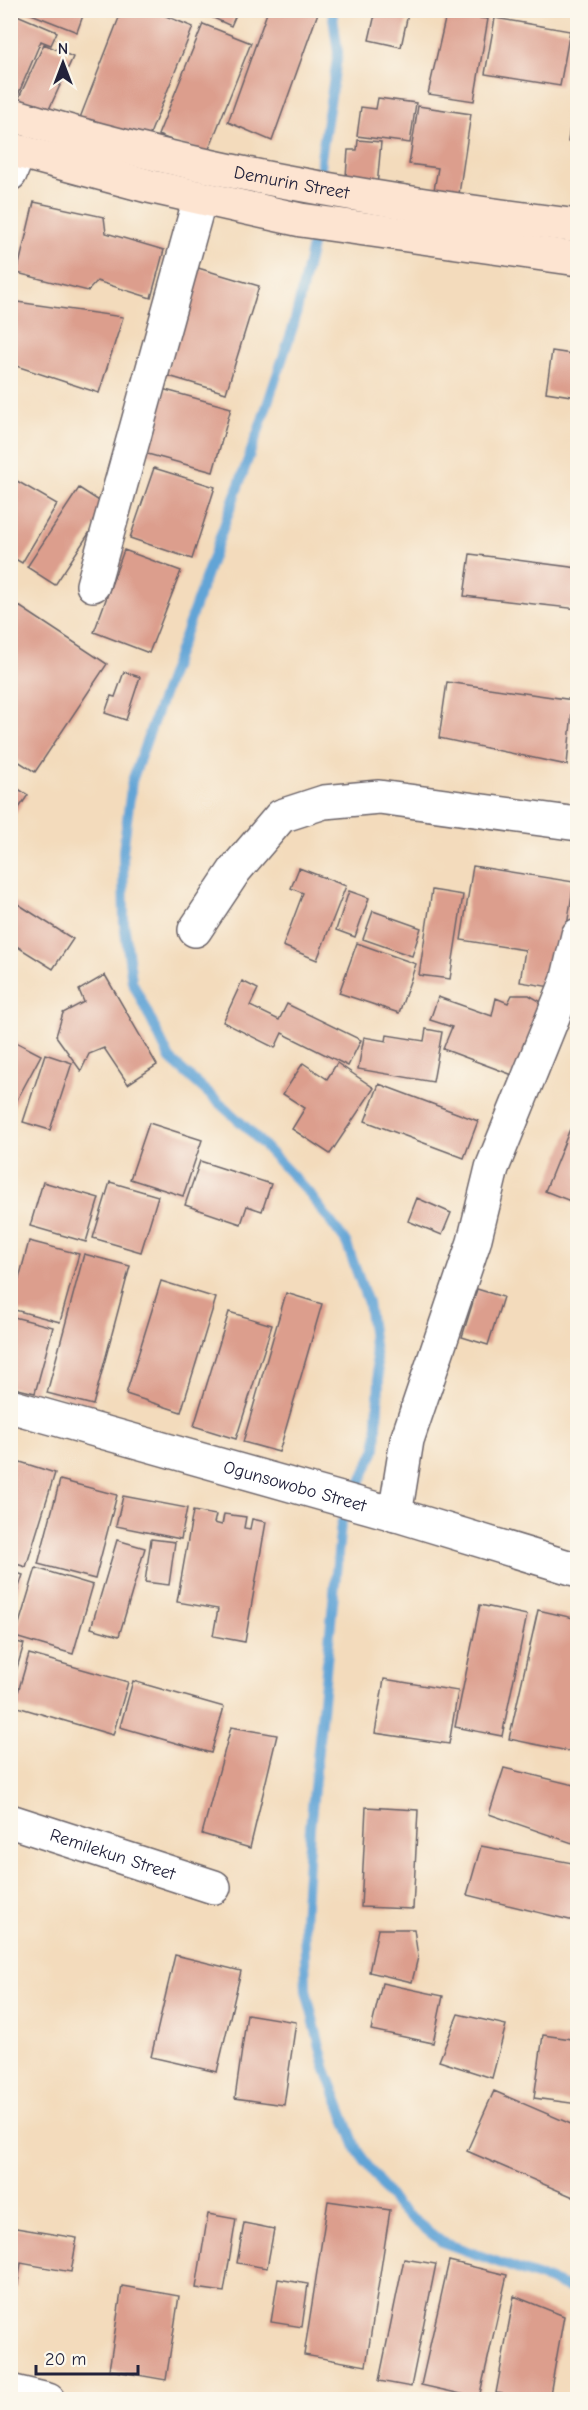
<svg xmlns="http://www.w3.org/2000/svg" width="588" height="2410" viewBox="0 0 588 2410" font-family="'Comic Neue',sans-serif">
<rect width="100%" height="100%" fill="#fbf7ec"/>
<filter id="ink" filterUnits="userSpaceOnUse"><feTurbulence type="fractalNoise" baseFrequency=".0167" numOctaves="2"/><feDisplacementMap in="SourceGraphic" scale="12" xChannelSelector="R" yChannelSelector="G"/><feConvolveMatrix kernelMatrix="1 2 1 2 8 2 1 2 1" color-interpolation-filters="sRGB"/></filter>
<filter id="wash" filterUnits="userSpaceOnUse"><feTurbulence type="fractalNoise" baseFrequency=".008" numOctaves="4" result="noise"/><feDisplacementMap in="SourceGraphic" scale="24" xChannelSelector="R" yChannelSelector="G"/><feGaussianBlur stdDeviation="1.35" result="paint"/><feColorMatrix in="noise" values="0 0 0 0 0 0 0 0 0 0 0 0 0 0 0 0 0 1.4 0 .05"/><feComposite in="paint" operator="in"/></filter>
<g filter="url(#wash)">
<rect width="100%" height="100%" fill="#f3dbbc"/>
<g fill="none" stroke-linecap="round" stroke-linejoin="round">
<!-- stream -->
<path stroke="#62a4d6" stroke-width="10" d="M321 185V158L338 53 332 10
M317 224 294 324 260 426 132 781 123 851 124 923 132 981 170 1059 248 1129 308 1192 346 1242 368 1303 379 1381 376 1448 341 1524 310 1828 304 1922 306 1990 325 2067 357 2150 396 2206 442 2242 578 2291"/>
</g>
<g id="blocks">
<!-- building -->
<path fill="#dc9e8d" d="M21 10H85L77 32Z
M122 10H151L193 27 144 149 78 123Z
M196 10H238L231 26Z
M268 10H319L272 141 228 122Z
M376 10 408 14 401 47 369 40Z
M10 12 57 32 51 45 41 41 14 104 10 103Z
M446 15 488 19 474 101 428 94Z
M495 18 570 31 560 86 485 74Z
M203 24 251 43 207 154 158 135Z
M44 44 73 57 45 118 16 104Z
M576 81H578V144L568 142Z
M378 98 416 103 410 143 357 136 361 107 376 109Z
M418 106 471 114 459 194 434 190 438 168 409 164Z
M358 140 381 142 376 198 344 203 348 150H357Z
M34 202 104 217 106 233 164 250 151 298 97 281 88 291 17 273Z
M198 268 259 286 226 393 165 375Z
M10 301 123 317 99 393 10 364Z
M552 351 578 355V397L546 392Z
M162 389 231 408 213 472 144 453Z
M154 468 215 487 192 559 130 538Z
M10 477 57 504 22 563 10 556Z
M79 488 107 506 55 585 27 567Z
M124 550 181 571 149 653 94 632Z
M470 554 578 568V609L464 596Z
M19 606 107 664 35 772 10 756V620Z
M124 672 140 677 126 720 105 713 111 696 115 697Z
M447 682 573 700 567 765 439 738Z
M10 784 28 795 10 821Z
M473 866 574 882 557 988 520 982 525 950 461 940Z
M299 868 346 886 317 960 283 946 303 893 291 888Z
M432 890 463 895 450 979 419 975Z
M349 891 369 898 355 937 336 930Z
M10 899 73 939 53 969 10 942Z
M373 911 421 928 412 956 363 939Z
M357 943 416 964 399 1013 339 993Z
M105 975 157 1065 128 1084 104 1048 89 1054 81 1071 56 1036 63 1013 84 1002 79 990Z
M242 981 258 989 250 1006 279 1020 287 1004 361 1040 348 1066 282 1033 275 1048 223 1022Z
M512 995H529L543 1003 518 1077 443 1049 452 1027 430 1020 438 997 492 1016 496 998 508 1003Z
M426 1029 442 1032 433 1082 358 1069 364 1037 386 1041 387 1035 424 1041Z
M10 1039 41 1055 10 1113Z
M45 1054 72 1063 50 1130 23 1122Z
M303 1063 327 1079 337 1063 374 1088 330 1154 292 1129 305 1108 283 1094Z
M379 1084 478 1121 464 1158 365 1121Z
M149 1123 202 1140 183 1196 130 1179Z
M570 1129 578 1132V1204L545 1191Z
M200 1161 271 1184 262 1211 247 1206 241 1224 185 1205Z
M43 1182 99 1198 86 1242 30 1226Z
M110 1182 158 1196 141 1252 93 1238Z
M417 1198 451 1213 442 1235 408 1221Z
M29 1241 79 1254 60 1322 11 1309Z
M84 1254 130 1266 93 1405 47 1393Z
M161 1281 216 1298 181 1412 126 1394Z
M477 1289 503 1297 488 1345 462 1337Z
M286 1293 322 1304 279 1452 243 1442Z
M229 1312 272 1325 236 1439 194 1426Z
M10 1316 53 1327 35 1393 10 1387Z
M14 1460 55 1473 26 1567 10 1562V1471Z
M60 1480 117 1495 95 1579 38 1564Z
M123 1496 187 1508 181 1539 116 1526Z
M193 1511 216 1515 214 1523 222 1525 224 1514 246 1517 244 1528 250 1529 252 1519 266 1522 245 1642 213 1636 218 1609 177 1602Z
M151 1539 175 1542 169 1585 145 1582Z
M117 1540 145 1548 119 1636 91 1628Z
M36 1568 93 1585 73 1654 15 1637Z
M10 1571 23 1575 11 1610H10Z
M480 1605 527 1615 502 1736 455 1727Z
M538 1610 578 1619V1753L509 1739Z
M10 1640 24 1644 11 1688H10Z
M29 1654 128 1682 113 1735 14 1706Z
M384 1679 458 1691 449 1744 375 1733Z
M133 1681 224 1707 211 1753 120 1727Z
M231 1727 277 1735 250 1848 202 1834Z
M504 1768 578 1786V1845L489 1814Z
M366 1807 418 1810 413 1909 361 1907Z
M481 1846 578 1864V1922L467 1895Z
M378 1929H414L418 1957 412 1982 369 1972Z
M175 1955 241 1971 217 2072 151 2057Z
M382 1983 443 1996 433 2043 371 2030Z
M247 2014 296 2022 284 2105 235 2098Z
M458 2014 506 2025 492 2078 439 2061Z
M543 2035 578 2040V2104L534 2098Z
M494 2091 578 2127V2199L467 2151Z
M328 2201 390 2210 366 2366 304 2355Z
M208 2214 236 2219 224 2292 196 2288Z
M244 2223 274 2229 267 2268 237 2263Z
M10 2227 77 2238 71 2272 21 2263 17 2289 10 2288Z
M404 2259 436 2264 411 2387 379 2381Z
M449 2261 507 2275 479 2398 421 2385Z
M278 2279 308 2284 302 2327 271 2322Z
M122 2286 179 2296 166 2380 109 2370Z
M514 2296 564 2316 549 2400 496 2393Z"/>
</g>
</g>
<g filter="url(#ink)">
<use href="#blocks" fill-opacity="0" stroke="#6b6368" stroke-width="1.5"/>
<g fill="none" stroke-linecap="round" stroke-linejoin="round">
<!-- street casing -->
<g stroke="#6b6368" stroke-width="36">
<g id="street">
<path d="M10 174 19 152"/>
<path d="M93 585 200 198"/>
<path d="M195 930 235 870 281 816 324 802 379 797 578 824"/>
<path id="s1" d="M10 1406 387 1512 578 1570"/>
<path d="M395 1515 407 1440 474 1242 492 1168 567 982 578 935"/>
<path id="s2" d="M10 1821 214 1887"/>
<path d="M10 2391 48 2400"/>
</g>
</g>
<!-- secondary casing -->
<g stroke="#6b6368" stroke-width="36">
<g id="secondary">
<path id="s3" d="M10 114C195 172 386 202 578 226"/>
<path d="M10 149 148 186 301 220 578 259"/>
</g>
</g>
<!-- street -->
<use href="#street" stroke="#fff" stroke-width="33"/>
<!-- secondary -->
<use href="#secondary" stroke="#fde4d1" stroke-width="33"/>
</g>
</g>
<g text-anchor="middle" stroke-width="5" stroke-linejoin="round" paint-order="stroke">
<!-- street labels -->
<g font-size="18" fill="#22223b" stroke="#fbf7ec">
<text dy="6" stroke="none"><textPath href="#s3" startOffset="290">Demurin Street</textPath></text>
<text dy="6" stroke="none"><textPath href="#s1" startOffset="296">Ogunsowobo Street</textPath></text>
<text dy="6" stroke="none"><textPath href="#s2" startOffset="108">Remilekun Street</textPath></text>
</g>
</g>
<!-- margin -->
<rect width="588" height="2410" fill="none" stroke="#fbf7ec" stroke-width="36"/>
<!-- north arrow -->
<g transform="translate(63 63)" stroke="#fbf7ec" stroke-width="4.5" paint-order="stroke">
<path d="M0-4.5L10 22L0 15L-10 22Z" fill="#22223b"/>
<text y="-9" font-size="16" font-weight="bold" text-anchor="middle" fill="#22223b">N</text>
</g>
<!-- scale -->
<path d="M36 2365v9h102v-9" fill="none" stroke="#22223b" stroke-width="3"/>
<text x="45" y="2365" font-size="18" fill="#22223b" stroke="#fbf7ec" stroke-width="4.5" paint-order="stroke">20 m</text>
</svg>
